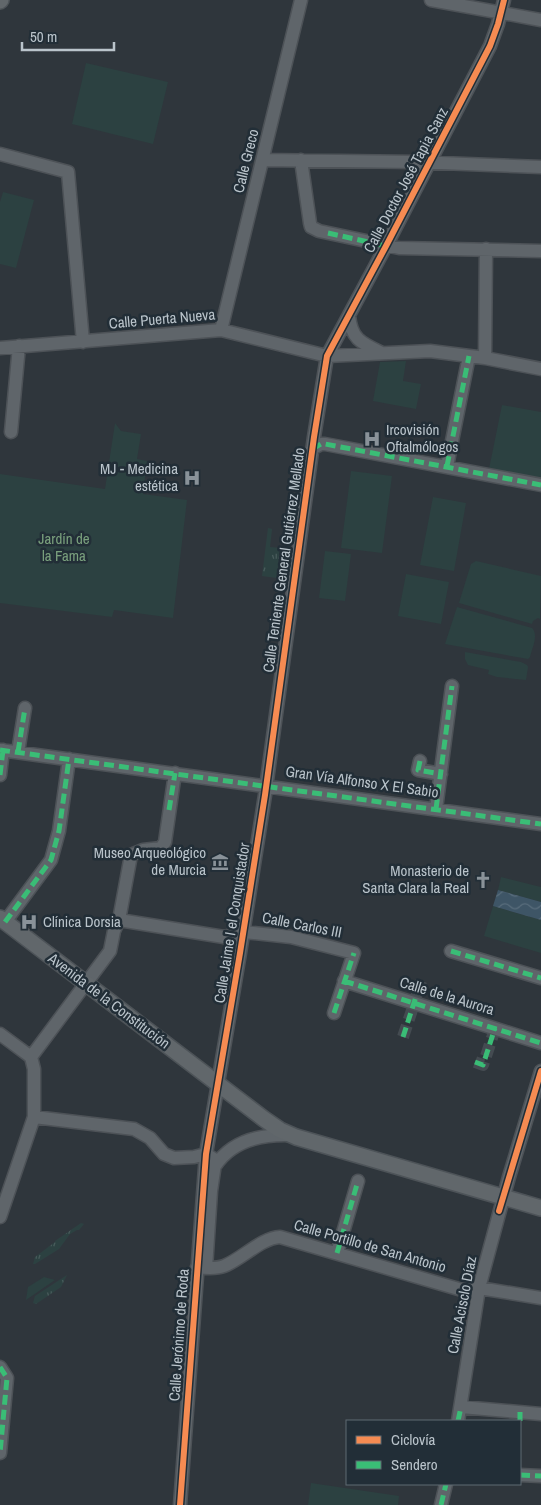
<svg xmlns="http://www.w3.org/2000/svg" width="541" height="1505" viewBox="0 0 541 1505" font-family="'Archivo Narrow',sans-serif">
<defs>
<pattern id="grass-tufts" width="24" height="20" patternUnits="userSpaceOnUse" patternTransform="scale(1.25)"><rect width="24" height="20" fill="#2c4141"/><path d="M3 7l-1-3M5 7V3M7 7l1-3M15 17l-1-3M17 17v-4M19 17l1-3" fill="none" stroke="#485b5b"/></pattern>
<pattern id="water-waves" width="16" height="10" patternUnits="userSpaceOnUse" patternTransform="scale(1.25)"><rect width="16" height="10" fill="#3e5566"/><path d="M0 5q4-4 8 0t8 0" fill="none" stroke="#586c7b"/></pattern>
</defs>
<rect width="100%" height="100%" fill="#2f363c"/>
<!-- grass -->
<path fill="url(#grass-tufts)" d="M268 528 272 529 270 547 280 548 277 578 262 576Z
M81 1223 84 1224 79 1230H77L70 1234 59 1249 35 1264H33L35 1257 55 1242V1241Z
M67 1275 61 1287 36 1304 33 1303 35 1296Z"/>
<!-- green -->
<path fill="#2c4141" d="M86 63 168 82 153 144 72 124Z
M3 192 34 200 16 268 0 264V202Z
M406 361 403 381 421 384 416 409 373 401 380 362Z
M502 405 541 412V485L488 474Z
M115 423 121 431 141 434 137 459 147 461 143 494 187 500 173 618 114 610 112 617 0 603V474L105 489Z
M351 471 392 476 382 553 341 548Z
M433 497 466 503 454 571 420 565Z
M325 551 351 554 345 601 319 598Z
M476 561 541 576 540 619 538 618 533 621 532 624 459 603 471 564Z
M406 574 449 582 441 624 398 616Z
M457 607 532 628C539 635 532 648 530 657L528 659 445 644Z
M465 652 521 662 527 665 528 667 526 680 497 677 488 674 489 670 468 665 465 659Z
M501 877 541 887V902L498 890Z
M493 906 541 920V953L484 936Z
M44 1277 55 1280 26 1300 28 1287Z
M311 1483 399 1496 398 1505H308Z"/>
<!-- water -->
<path fill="url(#water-waves)" d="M498 890 541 902V920L493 906Z"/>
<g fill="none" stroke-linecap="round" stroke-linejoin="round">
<!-- minor-tunnel -->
<path stroke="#444b51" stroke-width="12" stroke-dasharray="12 6" stroke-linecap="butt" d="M415 1000 421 981
M403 1037 413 1007
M475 1062 483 1065 494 1032"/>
<!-- minor casing -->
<g stroke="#4d5257" stroke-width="15">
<path id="minor" d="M431 0 541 20
M0 154 68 172 83 342
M263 160 416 162 541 167
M301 160 310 223 311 227 319 231 399 248 541 251
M349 315C351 339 361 343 382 353
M221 330 301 0
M0 348 221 330 327 356 430 351 485 358 541 369
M485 358 486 249
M11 432 19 346
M312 449 321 444H325L541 485
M447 466 469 356
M0 750 541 824
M18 752 25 708
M420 761 418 770 441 774
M0 775 3 750
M436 809 452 686
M119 920 224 937 244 932 291 937 354 953 334 1013
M5 922 51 860 59 831 69 759
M451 951 541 978
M344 981 541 1043
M0 1034 31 1057
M34 1117 134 1129 150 1138 164 1154 174 1158 194 1157 206 1154
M206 1154 214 1159 215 1164 211 1191 206 1268
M215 1166C232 1140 262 1134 291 1135
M0 1217 34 1117V1069L31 1057 110 951 114 931 119 920 131 855 143 850 161 848 165 842 175 773
M337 1253 358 1181
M197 1267C205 1268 216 1269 224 1266 242 1259 261 1238 280 1237L462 1290 479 1288 541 1298
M0 1367 7 1378 0 1453
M461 1407 541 1414
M458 1421 479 1288 509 1177 541 1071
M520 1475 541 1476
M180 1505 206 1154 240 953 265 795 314 437 327 356 386 246 490 46 498 24 504 0
M441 1505 446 1484"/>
</g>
<!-- major casing -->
<g stroke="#4d5358" stroke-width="18">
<path id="major" d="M0 1 1 0
M0 918 264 1119 280 1130 296 1137 541 1208"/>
</g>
<!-- minor -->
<use href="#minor" stroke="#5f656a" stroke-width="12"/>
<!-- major -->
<use href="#major" stroke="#61676b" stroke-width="15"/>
<!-- quiet -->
<path stroke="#3abd76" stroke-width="5" stroke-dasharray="10 5" stroke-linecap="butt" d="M328 233 386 246
M312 449 321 444H325L541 485
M447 466 469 356
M0 750 541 824
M18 752 25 708
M420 761 418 770 441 774
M0 775 3 750
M436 809 452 686
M169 810 175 773
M5 922 51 860 59 831 69 759
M451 951 541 978
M344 981 541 1043
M334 1013 354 953
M403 1037 421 981
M475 1062 483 1065 495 1028
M337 1253 358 1181
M0 1367 7 1378 0 1453
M458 1421 461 1407
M520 1421V1412
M520 1475 541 1476
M441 1505 446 1484"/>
<!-- cycleway casing -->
<g stroke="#222e37" stroke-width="9">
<path id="cycleway" d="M499 1211 541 1071
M180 1505 206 1154 240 953 265 795 314 437 327 356 386 246 490 46 498 24 504 0"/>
</g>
<!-- cycleway -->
<use href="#cycleway" stroke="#f68b52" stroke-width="6"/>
</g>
<!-- icons -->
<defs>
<g id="hospital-bare" transform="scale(1.35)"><path d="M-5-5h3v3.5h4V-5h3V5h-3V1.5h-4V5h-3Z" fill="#899299" stroke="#222e37" stroke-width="2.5" paint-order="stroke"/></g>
<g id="museum-bare" transform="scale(1.35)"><path d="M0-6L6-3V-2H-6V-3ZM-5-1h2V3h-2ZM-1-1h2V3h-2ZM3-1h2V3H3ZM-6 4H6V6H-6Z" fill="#899299" stroke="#222e37" stroke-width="2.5" paint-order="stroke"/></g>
<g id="church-bare" transform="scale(1.35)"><path d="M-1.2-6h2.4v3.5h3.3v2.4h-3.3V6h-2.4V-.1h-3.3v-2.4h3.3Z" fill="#899299" stroke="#222e37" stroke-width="2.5" paint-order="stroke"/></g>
</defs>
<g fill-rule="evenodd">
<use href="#hospital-bare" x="372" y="439"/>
<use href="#hospital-bare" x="192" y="478"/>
<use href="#museum-bare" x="220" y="862"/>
<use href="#church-bare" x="483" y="880"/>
<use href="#hospital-bare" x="29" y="922"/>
</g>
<g text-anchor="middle" stroke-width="5" stroke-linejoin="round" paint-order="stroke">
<!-- street labels -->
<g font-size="15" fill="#bac4cb" stroke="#222e37">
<text transform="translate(246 161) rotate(-76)" y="5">Calle Greco</text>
<text transform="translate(406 180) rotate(-62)" y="5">Calle Doctor José Tapia Sanz</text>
<text transform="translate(162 319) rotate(-5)" y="5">Calle Puerta Nueva</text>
<text transform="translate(284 560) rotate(-82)" y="5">Calle Teniente General Gutiérrez Mellado</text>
<text transform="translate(362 782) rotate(8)" y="5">Gran Vía Alfonso X El Sabio</text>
<text transform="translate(232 923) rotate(-81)" y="5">Calle Jaime I el Conquistador</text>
<text transform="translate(302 925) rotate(11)" y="5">Calle Carlos III</text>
<text transform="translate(447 996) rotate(17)" y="5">Calle de la Aurora</text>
<text transform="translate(109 1001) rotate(37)" y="5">Avenida de la Constitución</text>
<text transform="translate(370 1246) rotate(16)" y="5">Calle Portillo de San Antonio</text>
<text transform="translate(462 1305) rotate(-79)" y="5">Calle Acisclo Díaz</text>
<text transform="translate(179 1335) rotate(-86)" y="5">Calle Jerónimo de Roda</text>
</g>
<!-- poi labels -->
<g font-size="15" fill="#bac4cb" stroke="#222e37" text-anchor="end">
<text x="386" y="435" text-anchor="start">Ircovisión<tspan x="386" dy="17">Oftalmólogos</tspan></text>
<text x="178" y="474">MJ - Medicina<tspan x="178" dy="17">estética</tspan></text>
<text x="206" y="858">Museo Arqueológico<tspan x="206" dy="17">de Murcia</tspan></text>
<text x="469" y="876">Monasterio de<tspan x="469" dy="17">Santa Clara la Real</tspan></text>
<text x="43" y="927" text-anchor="start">Clínica Dorsia</text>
</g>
<!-- park labels -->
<g font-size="15" fill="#7aa07d" stroke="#222e37">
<text x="64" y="544">Jardín de<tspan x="64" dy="17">la Fama</tspan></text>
</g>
</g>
<!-- legend -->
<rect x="346" y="1420" width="175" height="65" fill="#222e37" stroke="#5f6a72"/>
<rect x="356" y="1436" width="25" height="8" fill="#f68b52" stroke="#5f6a72"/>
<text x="391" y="1445" font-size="15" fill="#bac4cb">Ciclovía</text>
<rect x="356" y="1461" width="25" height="8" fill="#3abd76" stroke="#5f6a72"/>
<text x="391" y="1470" font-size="15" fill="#bac4cb">Sendero</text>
<!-- scale -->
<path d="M22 42v8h92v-8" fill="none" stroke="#bac4cb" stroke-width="2.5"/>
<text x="30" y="42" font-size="15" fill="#bac4cb" stroke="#222e37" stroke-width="4" paint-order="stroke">50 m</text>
</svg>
